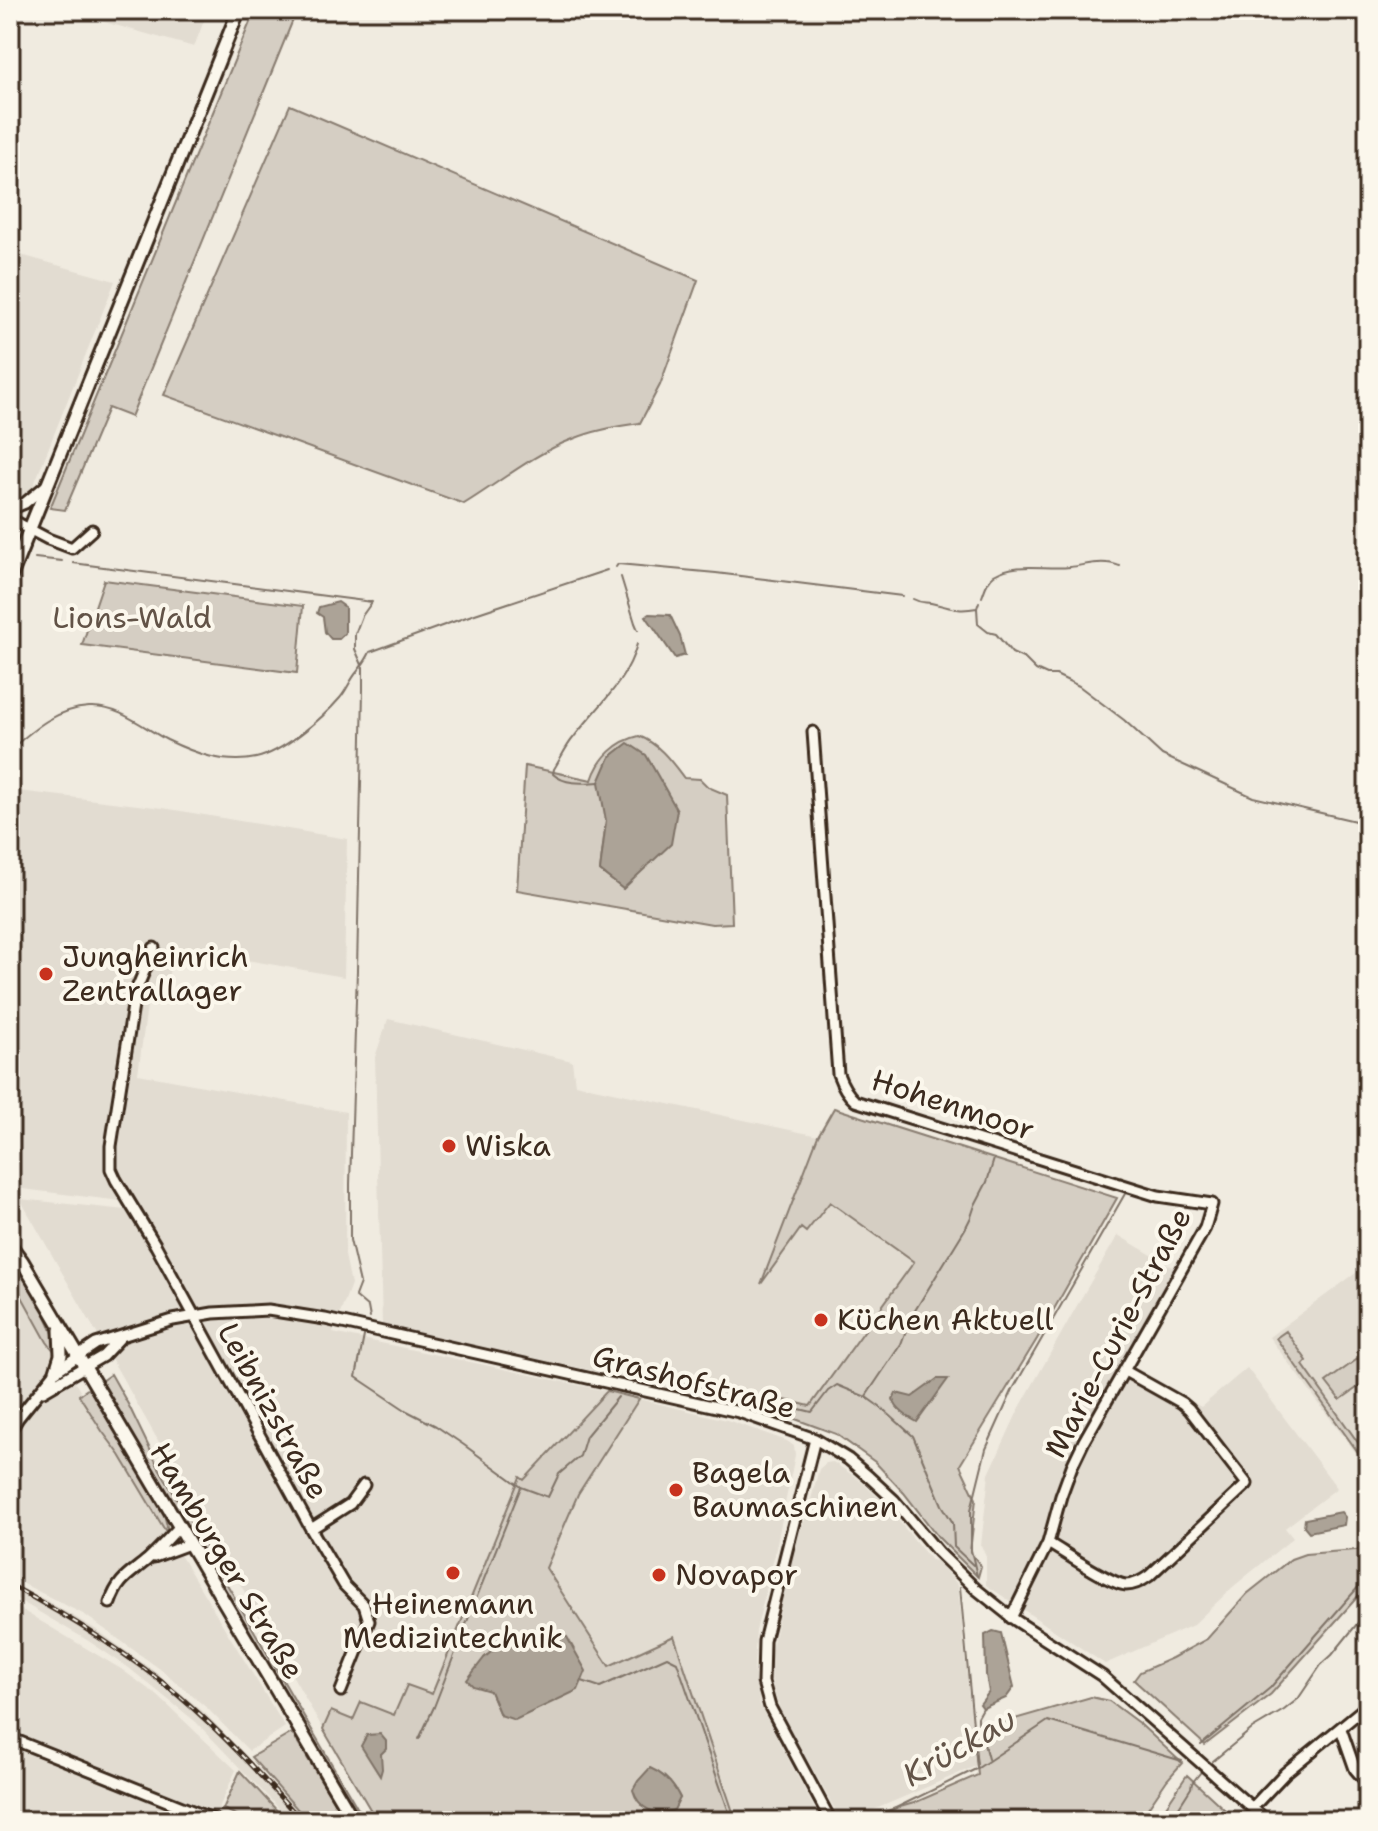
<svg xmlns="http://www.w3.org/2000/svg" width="1378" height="1831" viewBox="0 0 1378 1831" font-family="'Shantell Sans',sans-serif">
<rect width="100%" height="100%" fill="#f0ebe0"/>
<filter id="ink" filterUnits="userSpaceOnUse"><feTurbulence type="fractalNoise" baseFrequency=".0125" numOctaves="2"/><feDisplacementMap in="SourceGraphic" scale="16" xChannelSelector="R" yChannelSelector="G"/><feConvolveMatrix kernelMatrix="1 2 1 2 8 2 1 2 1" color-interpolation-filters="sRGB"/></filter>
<g filter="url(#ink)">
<!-- built -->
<path fill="#e2dcd1" d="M61 10H208L194 47Z
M10 252 115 281 10 545Z
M10 790 163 808 347 839 344 977 173 947 168 979 149 991 138 1074 346 1112 345 1255 351 1284 333 1333 607 1391 524 1480 519 1478 432 1695 394 1716 353 1720 331 1711 323 1729 20 1199 126 1210 121 1201 14 1188 10 1185Z
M388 1019 572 1061 575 1084 818 1136 762 1280 802 1228 807 1231 830 1201 914 1262 810 1407 721 1385 623 1365 612 1375 382 1325 375 1057Z
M1118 1235 1184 1274 1131 1368 1201 1407 1247 1368 1337 1488 1285 1528 1293 1538 1234 1586 1193 1625 1105 1664 986 1585V1557L981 1545 989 1474 1018 1411 1079 1302Z
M1368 1264V1469L1269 1337Z
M10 1276 285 1727 249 1751 207 1708 160 1669 85 1615 10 1577Z
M639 1399 727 1420 787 1441 794 1446 795 1455 775 1553 756 1631 754 1671 760 1705 821 1821H736L674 1637 609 1667 546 1568 578 1494Z
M833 1462 857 1478 883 1502 931 1560 937 1561 958 1585 976 1766 857 1817 837 1813 781 1712 773 1689 769 1661 796 1536 806 1518 819 1469 826 1463Z
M10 1582 44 1599 97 1630 158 1674 205 1713 307 1821H291L196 1722 129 1668 87 1640 10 1595Z
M10 1603 121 1669 158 1696 236 1770 213 1821H10Z"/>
<!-- green -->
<path fill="#d5cec3" stroke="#887c70" stroke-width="2" fill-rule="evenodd" d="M255 10H297L131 417 108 408 65 510 50 508Z
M290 105 698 280 660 385 640 423C617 426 595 430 573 439 533 454 500 482 464 504L164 395Z
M104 580 303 606 297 673 82 645Z
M639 736C659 744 671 761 684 778L700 779 708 787 727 795 732 923 712 924 517 890 525 766 592 780C599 758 616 741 639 736ZM606 821 643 869 623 889 600 871Z
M834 1108 1117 1198 1037 1339 960 1465 976 1499 970 1552 981 1566 978 1577 939 1538 904 1493 875 1462 836 1434 768 1409V1396L810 1406 914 1262 830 1202 806 1232 801 1228 761 1284 818 1136Z
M10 1257C29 1287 54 1319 58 1356L47 1342 10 1275Z
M1286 1331 1307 1361 1303 1365 1364 1451 1360 1455 1276 1338Z
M1363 1355 1368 1361V1380L1340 1400 1326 1382Z
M111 1374 129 1406 158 1466 365 1821H360L101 1381Z
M89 1388 164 1514 167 1526 166 1532 120 1455 102 1431 79 1395Z
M607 1391 639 1399 578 1494 546 1568 609 1666 674 1636 736 1821H377L323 1729 331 1711 353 1720 361 1702 394 1715 407 1685 432 1694 520 1477 524 1480ZM516 1631 500 1715 490 1691 484 1658ZM650 1769C664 1774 674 1785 680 1798L657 1812 641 1805Z
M1368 1549V1585L1271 1694 1205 1745 1134 1680 1140 1672 1172 1658 1207 1639 1247 1594 1291 1559 1305 1554Z
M1091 1697 1109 1701 1140 1724 1182 1763 1167 1780 1139 1821H859L858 1819 914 1803 978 1775 973 1731Z
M292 1733 346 1821H308L251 1757Z
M240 1771 282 1816 286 1821H250L223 1809Z
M1187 1775 1237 1821H1212L1198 1811 1187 1821H1156Z"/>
<!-- water -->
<path fill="#aca397" stroke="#7f7367" stroke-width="2" d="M338 602 345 607V633L339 639H331L325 632 323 617 317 613 319 607Z
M649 614 670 615 680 636 685 655 675 658 646 616Z
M628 743 646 755 677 810 671 844 623 889 600 871 606 821 599 782 610 757Z
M937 1379H948L917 1422C908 1417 896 1410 893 1399L896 1393 912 1397Z
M1341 1512 1345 1517 1344 1525 1309 1532 1304 1526 1305 1519Z
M516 1631 567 1637 586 1671 578 1690 515 1720 500 1715 490 1691 473 1686 467 1680 484 1658Z
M993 1631 1001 1633 1014 1687 1006 1698 983 1708 980 1704 989 1692 986 1675 985 1635Z
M380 1734 386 1741V1749L381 1754 382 1769 380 1776 361 1746 367 1735Z
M650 1768C664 1774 674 1785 680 1798L674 1810C656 1818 638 1808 633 1790L638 1781Z"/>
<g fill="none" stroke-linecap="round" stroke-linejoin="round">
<!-- stream -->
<path stroke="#7f7367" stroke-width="2" d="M35 558 62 561
M73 563 372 602 362 616 355 634V649L363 667V690L357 970 350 1184V1240L360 1283 355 1296 368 1307 370 1318
M616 567 618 564 716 573 902 596
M621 577 635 623 638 630
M982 597C985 589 987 580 994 575 1017 561 1045 570 1070 567 1082 566 1095 561 1107 563 1112 563 1116 565 1120 566
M913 599C920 603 923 602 931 603 951 607 955 612 977 608
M979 602 977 608 978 624 988 632 996 634 1012 653 1025 659 1036 670 1047 675H1056L1079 686 1124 720 1162 755 1253 797 1368 824
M10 750C34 729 56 709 89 707 118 705 143 727 167 740 194 753 225 765 256 758 283 752 322 719 340 698 347 690 350 680 357 672 362 665 366 661 370 652L472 615 607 570
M599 782C583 783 565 785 553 774L554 769C561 758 566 746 574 737 597 707 627 682 637 644
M364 1336 356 1377 407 1411 436 1426 464 1445 520 1486
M635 1376 640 1374 741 1396
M866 1396 901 1344 911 1317 965 1229 971 1217 975 1205 987 1182 994 1159
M771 1402 812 1412 828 1391 837 1385 866 1397 884 1410 913 1436 942 1505 953 1523 954 1547 973 1565
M977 1576 971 1550V1510L986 1449 1013 1389 1126 1192
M960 1587 977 1767
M1365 1614 1368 1611
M582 1681 600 1687 667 1657 677 1662 732 1821
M983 1708 978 1717V1721L988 1759
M419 1739 434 1707 472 1609 521 1487 548 1497 559 1474 580 1456 586 1436 618 1397
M1201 1745 1270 1688 1360 1585 1368 1580
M1213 1761 1252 1729 1284 1710 1298 1699 1321 1665 1332 1655 1361 1619
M849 1821 871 1820 978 1768 1048 1721 1182 1761
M1170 1821 1191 1788 1192 1783 1200 1773"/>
<!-- minor casing -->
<g stroke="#3b2a1e" stroke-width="15">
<path id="minor" d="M10 509 25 503 48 484
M10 519 48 539 72 548 92 530
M813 732 838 1074C842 1085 846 1093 855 1101L1158 1196 1212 1204 1205 1228 1084 1441 1072 1466 1061 1496 1048 1543 1011 1618
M154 948 135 993 111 1146V1169L116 1180 156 1246 311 1529 344 1585 364 1605 369 1621 341 1691
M43 1391 103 1356 119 1339
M10 1431 18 1418 56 1371 96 1344 173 1320 213 1313 268 1310 325 1319 739 1412 815 1439 848 1459 869 1477 894 1500 938 1552 976 1589 1015 1620 1102 1676 1267 1821
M815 1439 764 1641 763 1682 770 1707 831 1821
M311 1529 350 1504 364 1485
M1048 1543C1064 1552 1110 1584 1126 1585 1134 1585 1142 1581 1149 1576L1247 1484 1189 1409 1182 1403 1125 1371
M154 1557 189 1544
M110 1603C118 1579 129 1575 147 1560 158 1550 169 1538 179 1527
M1341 1729 1355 1769 1368 1784
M10 1738 217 1821
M1252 1808 1285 1773 1368 1705"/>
</g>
<!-- major casing -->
<g stroke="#3b2a1e" stroke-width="17">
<path id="major" d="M10 578 239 10
M10 1245 22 1261 354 1821
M56 1371 61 1355 60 1330"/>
</g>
<!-- minor -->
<use href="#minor" stroke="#fbf7ec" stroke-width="9"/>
<!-- major -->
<use href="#major" stroke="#fbf7ec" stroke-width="11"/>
<!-- rail casing -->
<g stroke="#3b2a1e" stroke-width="5">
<path id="rail" d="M10 1585C70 1617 126 1652 178 1695 223 1733 263 1778 302 1821"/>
</g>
<!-- rail -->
<use href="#rail" stroke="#fbf7ec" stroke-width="2" stroke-dasharray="6" stroke-linecap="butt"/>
</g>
</g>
<!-- markers -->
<g fill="#c8321e" stroke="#fbf7ec" stroke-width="3">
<circle cx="46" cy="974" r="8"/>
<circle cx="449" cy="1146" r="8"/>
<circle cx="821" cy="1320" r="8"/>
<circle cx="676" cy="1490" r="8"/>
<circle cx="453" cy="1573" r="8"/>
<circle cx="659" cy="1575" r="8"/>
</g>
<g text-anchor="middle" stroke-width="8" stroke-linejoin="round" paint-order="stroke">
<!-- park labels -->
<g font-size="30" fill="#625347" stroke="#fbf7ec">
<text x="132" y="628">Lions-Wald</text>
</g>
<!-- poi labels -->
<g font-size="30" fill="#3b2a1e" stroke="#fbf7ec" text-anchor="start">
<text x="62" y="967">Jungheinrich<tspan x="62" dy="34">Zentrallager</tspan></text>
<text x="465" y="1156">Wiska</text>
<text x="837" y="1330">Küchen Aktuell</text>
<text x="692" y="1483">Bagela<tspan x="692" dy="34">Baumaschinen</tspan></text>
<text x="675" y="1585">Novapor</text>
<text x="453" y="1614" text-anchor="middle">Heinemann<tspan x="453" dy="34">Medizintechnik</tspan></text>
</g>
<!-- street labels -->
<g font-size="30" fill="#3b2a1e" stroke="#fbf7ec">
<text transform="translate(953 1105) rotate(18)" y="10">Hohenmoor</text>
<text transform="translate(1118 1333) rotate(-62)" y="10">Marie-Curie-Straße</text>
<text transform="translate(694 1382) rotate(15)" y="10">Grashofstraße</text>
<text transform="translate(273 1411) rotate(61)" y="10">Leibnizstraße</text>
<text transform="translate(227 1561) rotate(59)" y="10">Hamburger Straße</text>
</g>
<!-- water labels -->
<g font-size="32" font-style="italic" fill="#635448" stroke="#fbf7ec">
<text transform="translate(959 1747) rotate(-30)" y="11">Krückau</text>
</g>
</g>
<!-- margin -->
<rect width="1378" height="1831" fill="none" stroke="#fbf7ec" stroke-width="40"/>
<rect x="20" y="20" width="1338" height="1791" fill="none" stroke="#3b2a1e" stroke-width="3" filter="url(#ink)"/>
</svg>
